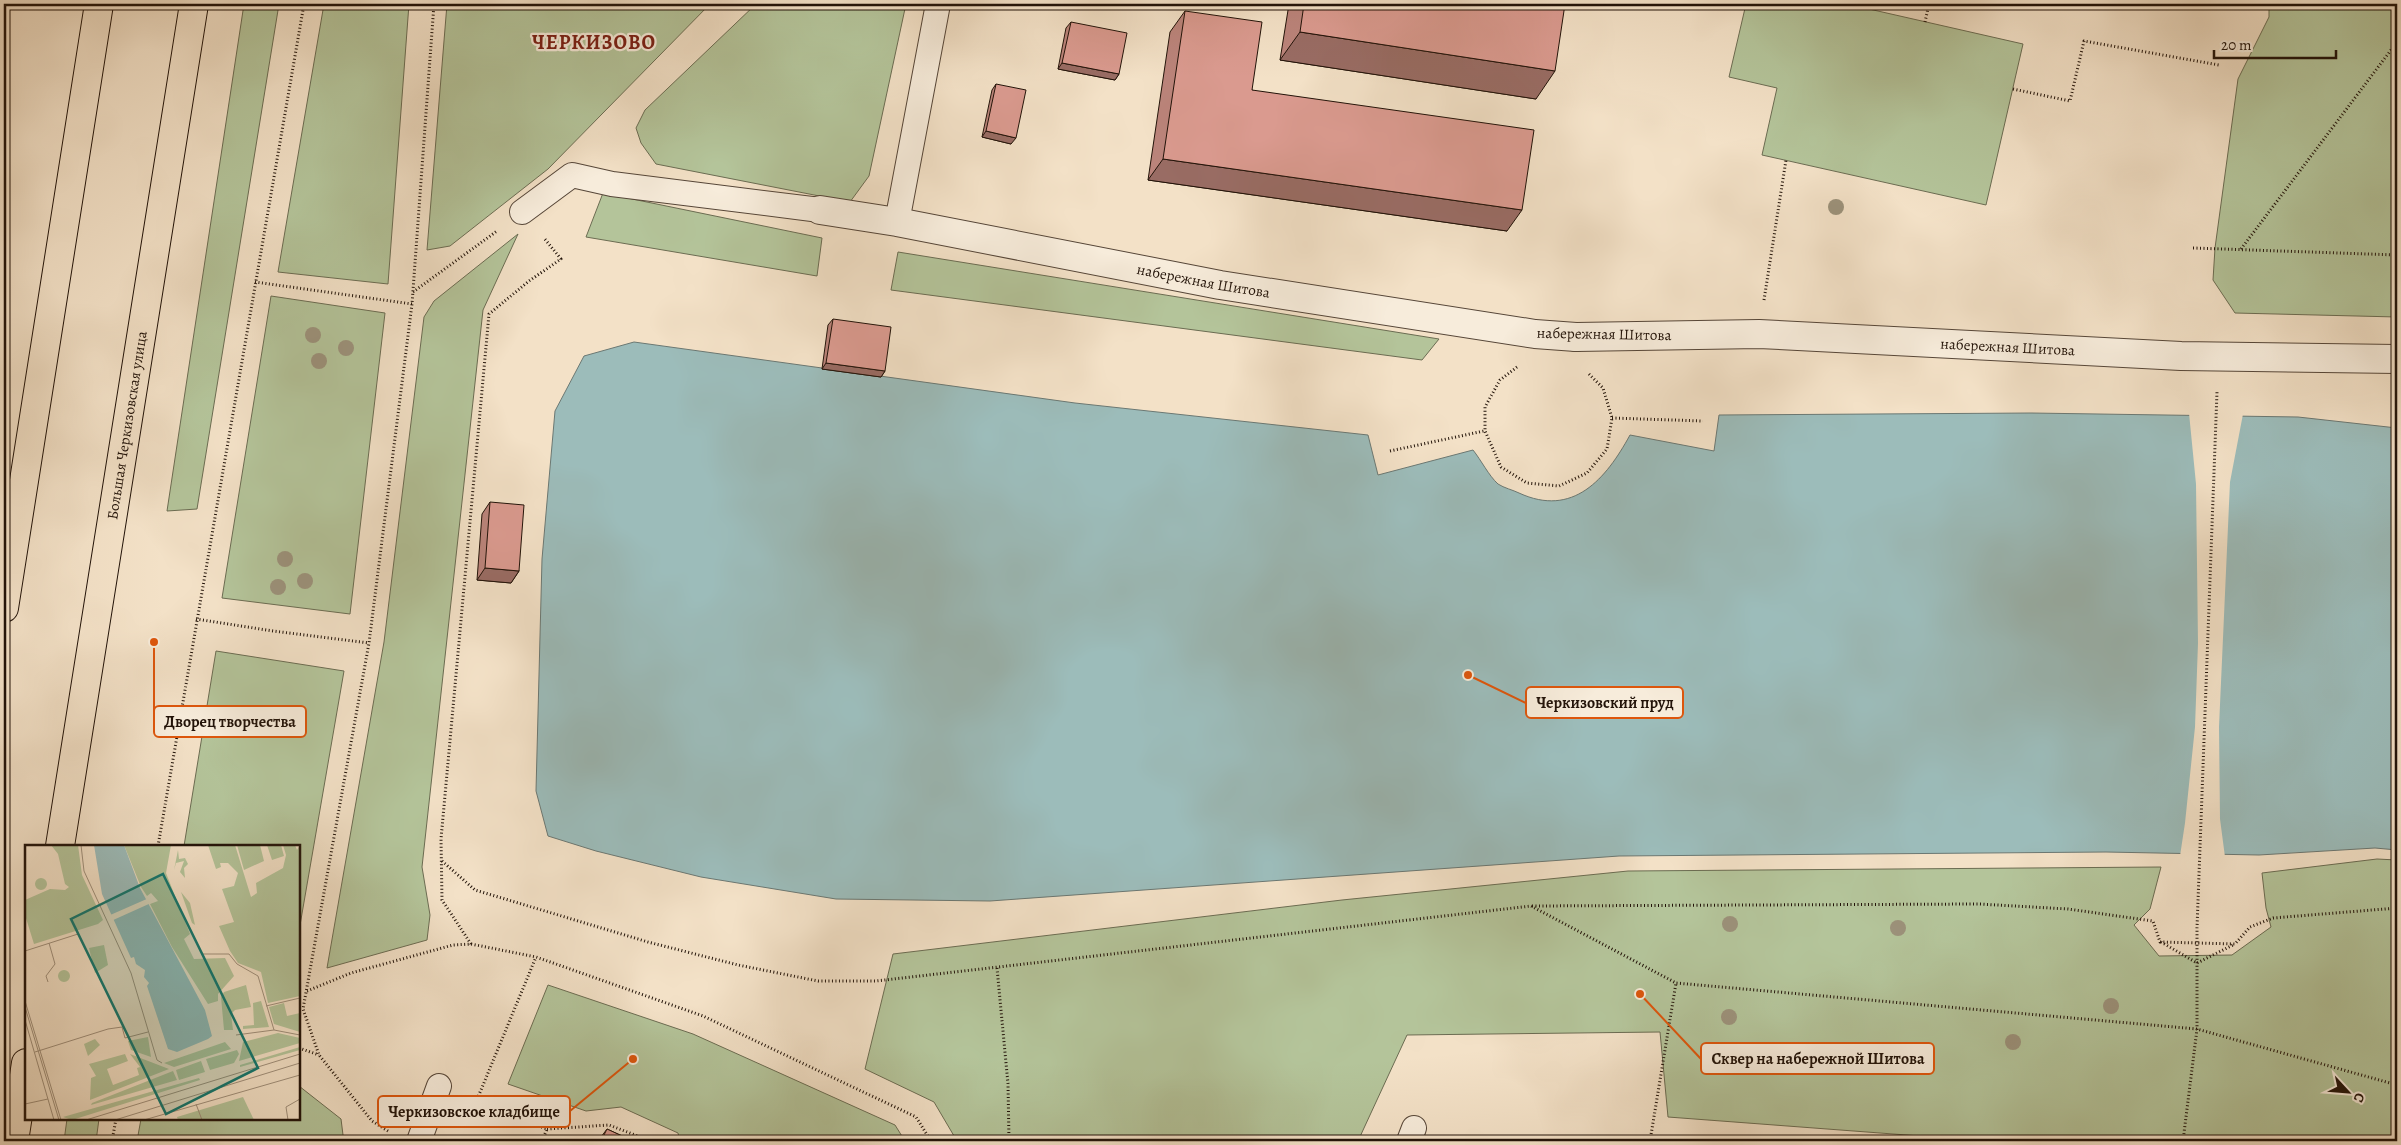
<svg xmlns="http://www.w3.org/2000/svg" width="2401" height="1145" viewBox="0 0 2401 1145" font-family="Alegreya,serif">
<rect width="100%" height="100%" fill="#f3e1c7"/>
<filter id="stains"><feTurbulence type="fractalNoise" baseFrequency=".004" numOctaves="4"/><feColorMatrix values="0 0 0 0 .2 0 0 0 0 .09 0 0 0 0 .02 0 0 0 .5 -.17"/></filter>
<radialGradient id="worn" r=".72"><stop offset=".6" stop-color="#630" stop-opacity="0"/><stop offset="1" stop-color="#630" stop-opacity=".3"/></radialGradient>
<!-- green -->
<path fill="#b4c49a" stroke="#6b6c52" d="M244 4H279L197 509 167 511Z
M324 4H409L388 284 278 272Z
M447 4H710L548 169 450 246 427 250Z
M756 4H906L869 176 850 202 656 164 641 143 636 128 645 110Z
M1746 4H1847L2023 44 1986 205 1762 155 1777 88 1729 77Z
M2269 4H2397V317L2235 313 2213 280 2215 248 2238 79 2269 17Z
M603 193 822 238 817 276 586 237Z
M518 234 483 310 422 867 430 915 427 940 327 968 384 642 424 317 434 301Z
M898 252 1439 339 1422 360 891 290Z
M271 296 385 313 350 614 222 598Z
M216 651 344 671 299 931V846H184Z
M2377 859 2397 860V1141H1986L1668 1117 1660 1032 1407 1035 1358 1141H957L934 1102 865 1069 893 954 1342 900 1628 871 2161 867 2150 909 2134 925 2159 956 2232 955 2271 927 2266 908 2262 873Z
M548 985 693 1034 895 1125 905 1141H680L678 1133 621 1107 586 1111 508 1084Z
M299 1086 341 1119 343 1135 340 1141H137L141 1119H299Z
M67 1119H99L96 1141H64Z"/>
<!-- water -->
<path fill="#9cbcba" stroke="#6b7873" d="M634 342 1075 403 1368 435 1378 475 1473 450C1481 460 1489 476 1498 484 1504 488 1513 490 1519 493 1573 518 1606 479 1630 435L1714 451 1719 415 2031 413 2298 417 2397 428V850L2375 848 2259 855 2106 852 1619 856 990 901 836 899 701 877 596 851 548 836 536 791 542 559 555 411 584 356Z"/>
<!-- pier -->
<path fill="#f3e1c7" d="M2189 413 2243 414 2230 482 2219 727 2220 819 2225 857 2180 856 2185 823 2195 727 2198 643 2196 484Z"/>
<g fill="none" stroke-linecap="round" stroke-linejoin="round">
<!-- service casing -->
<g stroke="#564638" stroke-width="26">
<path id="service" d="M522 212 572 175 612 184 820 210
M897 222 938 4
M419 1141 439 1086
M1409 1141 1414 1128"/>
</g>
<!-- pedestrian casing -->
<g stroke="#564638" stroke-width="30">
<g id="pedestrian">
<path id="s1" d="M1576 337 1759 334 2181 356 2397 359"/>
</g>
</g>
<!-- minor casing -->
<g stroke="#564638" stroke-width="30">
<g id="minor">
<path id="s2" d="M820 210 897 222 1220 285 1535 334 1576 337"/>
</g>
</g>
<!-- primary casing -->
<g stroke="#221309" stroke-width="30">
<g id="primary">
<path d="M4 608 99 4"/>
<path id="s3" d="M60 846 194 4"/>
<path d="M14 1141 26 1063"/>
</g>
</g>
<!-- path -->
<path stroke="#221309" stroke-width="3" stroke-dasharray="1 2.5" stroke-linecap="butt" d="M1925 22 1929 4
M2013 89 2070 101 2084 41 2219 65
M2193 248 2397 255
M2241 249 2397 42
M255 282 412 304
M413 292 497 231
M1764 300 1786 160
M1517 367 1500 380 1485 407V431L1501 467 1527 483 1559 486 1587 473 1607 449 1612 418 1603 388 1589 374
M1612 418 1703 421
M1390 451 1484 431
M196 619 273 631 369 643
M158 846 304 4
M442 861 475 890 648 942 738 965 818 981H876L1531 906 1676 983 2197 1029 2397 1085
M1532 906 1979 904 2068 909 2153 921 2160 942 2235 944 2250 927 2273 918 2397 908
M2161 942 2197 963 2233 945
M471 944 442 900 441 839 489 314 529 281 561 259 544 238
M997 968 1008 1084 1009 1141
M307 991 351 973 453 945 471 944 536 957 703 1016 916 1117 931 1141
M299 1048 319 1055
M469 1099 476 1102 536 957
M476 1102 547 1129 542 1141
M547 1129 609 1125 651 1141
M388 1131 372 1121 319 1055 303 1009 369 643 412 304 434 4
M112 1141 116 1119
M1650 1141 1676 983
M2183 1141 2197 1029V928L2217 392"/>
<!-- service -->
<use href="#service" stroke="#f7ecdb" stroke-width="24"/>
<!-- pedestrian -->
<use href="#pedestrian" stroke="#f7ecdb" stroke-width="28"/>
<!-- minor -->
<use href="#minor" stroke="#f7ecdb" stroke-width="28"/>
<!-- primary -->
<use href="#primary" stroke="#f3e1c7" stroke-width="28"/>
</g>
<!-- trees -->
<g fill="#9c927b">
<circle cx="1836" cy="207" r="8"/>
<circle cx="313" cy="335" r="8"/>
<circle cx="346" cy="348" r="8"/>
<circle cx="319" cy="361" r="8"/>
<circle cx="285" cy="559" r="8"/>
<circle cx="305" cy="581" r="8"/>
<circle cx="278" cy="587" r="8"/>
<circle cx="1730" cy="924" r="8"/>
<circle cx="1898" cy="928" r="8"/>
<circle cx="2111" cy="1006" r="8"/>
<circle cx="1729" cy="1017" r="8"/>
<circle cx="2013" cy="1042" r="8"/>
</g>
<!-- wall -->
<path fill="#bb847b" stroke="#221309" d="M1289 4H1565L1536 99 1280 60Z
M1185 11 1252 90 1507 231 1148 180 1170 32Z
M1071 22 1119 74 1115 80 1058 69 1066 28Z
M996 84 1011 144 982 137 992 90Z
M833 319 885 371 881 377 822 369 828 325Z
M490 502 519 571 511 583 477 580 482 514Z
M607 1129 633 1141H598Z"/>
<!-- shaded-wall -->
<path fill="#996c64" stroke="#221309" d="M1300 32 1555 71 1536 99 1280 60Z
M1062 63 1119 74 1115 80 1058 69Z
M986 131 1016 138 1011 144 982 137Z
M1163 159 1522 210 1507 231 1148 180Z
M826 363 885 371 881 377 822 369Z
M485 568 519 571 511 583 477 580Z"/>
<!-- building -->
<path fill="#da9a8f" stroke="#221309" d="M1304 4H1565L1555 71 1300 32Z
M1185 11 1262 22 1252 90 1534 130 1522 210 1163 159Z
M1071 22 1127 33 1119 74 1062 63Z
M996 84 1026 90 1016 138 986 131Z
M833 319 891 327 885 371 826 363Z
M490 502 524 505 519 571 485 568Z
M607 1129 633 1141H601Z"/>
<g text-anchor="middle" stroke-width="4.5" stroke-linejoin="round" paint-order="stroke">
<!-- street labels -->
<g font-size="15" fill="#221309" stroke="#f7ecdb">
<text dy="5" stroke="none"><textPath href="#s2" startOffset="390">набережная Шитова</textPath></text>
<text transform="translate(1604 334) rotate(1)" y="5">набережная Шитова</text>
<text dy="5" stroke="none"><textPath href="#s1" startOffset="432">набережная Шитова</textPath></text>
<text dy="5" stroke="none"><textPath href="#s3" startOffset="426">Большая Черкизовская улица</textPath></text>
</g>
<!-- district labels -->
<g font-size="20" font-weight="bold" letter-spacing="1" fill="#7a1f14" stroke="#f7ecdb">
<text x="594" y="49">ЧЕРКИЗОВО</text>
</g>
</g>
<!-- overview -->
<g transform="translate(25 845)">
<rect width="275" height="275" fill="#f3e1c7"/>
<path d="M26 0H53L57 30 78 75 73 79 9 99 0 70V55L25 44 40 45 44 42 40 39 33 9ZM99 0H146L141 28 165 89 159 94 169 114 200 113 209 131 193 149V156L183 159 147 102 125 59 133 56 126 48 122 51 116 42ZM183 0H210L226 52 232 48 231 38 258 23 261 10 258 0H270L272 5 275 0V151L243 158 236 127 213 118 205 106 194 81 209 77 197 44 209 41 213 28 203 18H195L196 22 191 24ZM212 0H235L239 16 219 25ZM242 0H256L259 11 247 15ZM153 5 154 14 160 13 163 19 159 23 160 33 155 27 159 16 151 18 149 25ZM10 39a6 6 0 1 1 12 0a6 6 0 1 1-12 0ZM156 47 165 58 170 80 167 78ZM79 100 83 120 70 128 64 103ZM33 131a6 6 0 1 1 12 0a6 6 0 1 1-12 0ZM221 140 226 162 210 165 206 169 208 185H199L196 152 199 147ZM236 156 244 182 218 184V181L229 180 228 158ZM259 158 262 171 275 168V187L249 179 244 162ZM253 188 275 193V198L214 216 218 197ZM123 192 126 212 106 205 103 196ZM70 194 75 200 63 211 59 199ZM200 197 206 204 149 222 139 218ZM275 202V205L215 222V220ZM212 205 214 209 209 218 185 225 181 214ZM100 209 103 216 82 224 88 240 114 230 112 223 115 222 105 209 144 224 65 255 66 233 71 231 64 219ZM176 216 180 227 154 235 151 225ZM148 226 152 235 66 260 67 258ZM174 233 175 235 47 275 38 272ZM218 252 229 275H153L152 272Z" fill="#b4c49a"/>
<path d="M69 0H99L115 43 180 165 187 191 183 194 152 207 143 204 122 141 124 138 119 132 120 125 111 119 109 112 106 113 77 49Z" fill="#9cbcba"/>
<path d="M124 53 126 58 86 76 83 71Z" fill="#f3e1c7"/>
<path fill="none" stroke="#9f8f7b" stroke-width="1" d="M56 0 59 26 106 128 132 215 137 218M0 106 53 89M176 109H204L212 119 233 131 249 185 275 190M23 137 21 131 30 119 24 98M0 156 36 275M241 161 275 153M0 162 34 275M0 175 29 275M211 190 249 185M10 207 83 184 97 182 100 193 123 187M0 259 23 254M171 259 177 275M61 275 275 209M90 275 275 218M119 275 275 230M263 275 261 262 275 254"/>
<path fill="#0f766e" fill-opacity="0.15" stroke="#0f766e" stroke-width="2.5" d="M138 29 233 223 141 269 46 74Z"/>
<rect width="275" height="275" fill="none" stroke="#221309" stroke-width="2.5"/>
</g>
<!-- callouts -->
<path fill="none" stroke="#de560c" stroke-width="2" d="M1468 675L1526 703M154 642L154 722M1640 994L1701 1059M633 1059L570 1111"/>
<g fill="#de560c" stroke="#f7ecdb" stroke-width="2">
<circle cx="1468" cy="675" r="5"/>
<circle cx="154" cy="642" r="5"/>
<circle cx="1640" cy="994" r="5"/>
<circle cx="633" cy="1059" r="5"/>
</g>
<g fill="#f7ecdb" stroke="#de560c" stroke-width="2">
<rect x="1526" y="687" width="157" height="31" rx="5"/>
<rect x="154" y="706" width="152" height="31" rx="5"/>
<rect x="1701" y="1043" width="233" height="31" rx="5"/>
<rect x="378" y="1096" width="192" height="31" rx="5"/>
</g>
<g font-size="16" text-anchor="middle" font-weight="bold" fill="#221309">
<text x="1605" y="708">Черкизовский пруд</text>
<text x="230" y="727">Дворец творчества</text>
<text x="1818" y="1064">Сквер на набережной Шитова</text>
<text x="474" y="1117">Черкизовское кладбище</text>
</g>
<!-- margin -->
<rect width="2401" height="1145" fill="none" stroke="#f3e1c7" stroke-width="20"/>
<rect x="5" y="5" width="2391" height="1135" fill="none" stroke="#221309" stroke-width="2.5"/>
<rect x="10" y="10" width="2381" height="1125" fill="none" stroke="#221309"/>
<!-- north arrow -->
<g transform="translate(2348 1092) rotate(116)" stroke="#f7ecdb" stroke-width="4" paint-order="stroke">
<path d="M0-4L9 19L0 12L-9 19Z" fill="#221309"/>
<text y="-8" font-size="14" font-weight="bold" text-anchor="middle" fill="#221309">С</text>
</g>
<!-- scale -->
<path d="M2214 50v8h122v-8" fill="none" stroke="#221309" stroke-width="2.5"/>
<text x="2221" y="50" font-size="15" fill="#221309" stroke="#f7ecdb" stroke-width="4" paint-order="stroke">20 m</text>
<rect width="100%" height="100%" filter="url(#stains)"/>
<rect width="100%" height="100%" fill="url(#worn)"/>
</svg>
